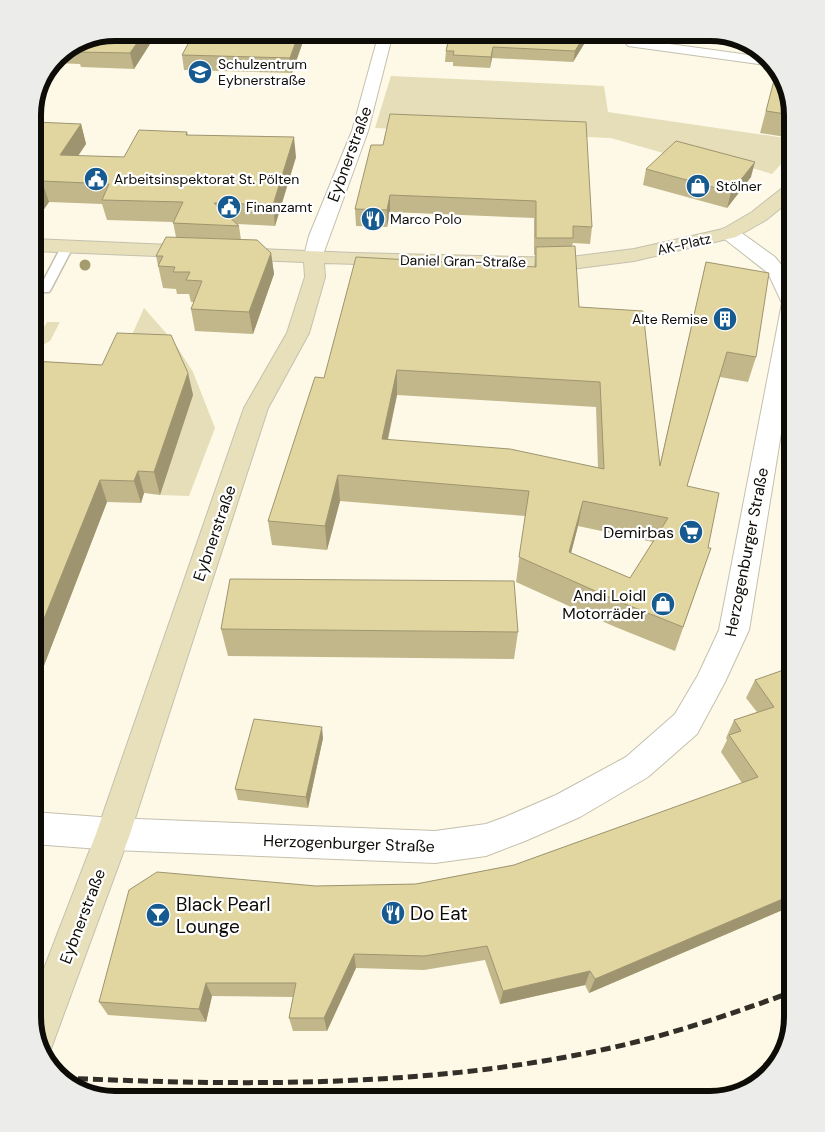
<svg xmlns="http://www.w3.org/2000/svg" width="825" height="1132" viewBox="0 0 825 1132" font-family="'DM Sans',sans-serif">
<rect width="100%" height="100%" fill="#fdf9e6"/>
<!-- green -->
<path fill="#e5deb9" d="M391 76 604 86 608 112 792 139C793 153 781 164 772 174L678 146 670 155 611 138 375 128Z
M144 308 174 342 193 372 215 428 189 496 160 495 193 395 123 355Z
M47 322H60L50 341 33 350 39 337 33 336V334H40Z"/>
<g fill="none" stroke-linecap="round" stroke-linejoin="round">
<!-- lane casing -->
<g stroke="#c4c0ae" stroke-width="3">
<path id="lane" d="M605 33H616L637 43 630 45Z
M67 243 73 247 51 289 49 292H41L39 289 61 247Z"/>
</g>
<!-- street casing -->
<g stroke="#c4c0ae" stroke-width="2">
<path id="street" d="M379 33H393L368 131 321 260 314 262 307 260 304 256 309 236 352 131Z
M633 39 764 57 773 66 628 46 626 43Z
M729 227 736 229 775 257 792 278V366L749 630 725 682 697 734 648 777 580 817 525 841 486 856 435 863 113 850 33 844V812L113 818 435 831 486 824 505 817 556 795 626 757 675 714 698 675 719 630 782 303 768 273 722 237 719 233 722 229Z"/>
</g>
<!-- secondary casing -->
<g stroke="#c4c0ae" stroke-width="2">
<path id="secondary" d="M792 184V199L766 220 736 237 634 261 563 270 324 263 325 277 309 333 268 408 130 834 56 1035 51 1049 42 1052 32 1016 33 997 96 834 244 408 287 333 305 277 304 262 33 251V239L354 253 563 258 634 249 723 229 752 212 785 186Z"/>
</g>
<!-- lane -->
<use href="#lane" fill="#fff" fill-rule="evenodd"/>
<!-- street -->
<use href="#street" fill="#fff" fill-rule="evenodd"/>
<!-- secondary -->
<use href="#secondary" fill="#e8e0ba" fill-rule="evenodd"/>
<!-- rail -->
<path stroke="#312f28" stroke-width="5" stroke-dasharray="10 5" stroke-linecap="butt" d="M63 1078C247 1086 434 1088 615 1047 676 1033 734 1013 792 992"/>
</g>
<!-- trees -->
<circle fill="#a49b6f" cx="85" cy="265" r="5.5"/>
<!-- wall -->
<path fill="#c2b78a" fill-rule="evenodd" d="M116 32 157 33 134 69 81 67 80 64 56 63 61 53Z
M194 33H306L292 73 184 70 182 55Z
M422 33H590L589 36 573 62 492 58 490 68 453 66V62H445L446 51 447 44 423 43 422 40Z
M651 33H683L681 37Z
M777 69 792 116V138L760 133Z
M390 114 592 227 590 244 573 243 572 246 579 307 660 464 706 262 756 357 748 382 720 377 687 486 708 548H711L675 651 613 626 516 582 525 516 340 501 327 550 272 545 268 521 324 378 534 267 535 255H534V218L390 212 387 227 356 226 355 209 383 145ZM397 395 596 407 598 468 388 440ZM578 526 653 542 630 578 571 553Z
M81 124 86 144 78 156 124 157 187 132 188 135 296 157 275 226 238 224 239 226 241 240 271 253 274 274 253 334 195 331 191 309 194 302H191L189 294H177L176 289 163 288 156 256 176 237 173 222 107 220 102 204 49 202 42 212H33V126Z
M646 169 751 177 727 208 643 185Z
M33 361 102 365 188 373 193 395 160 495 144 493 141 503 107 502 33 694Z
M221 629 518 632 514 659 228 656Z
M792 667V906L589 993 585 985 500 1004 485 960 424 970 356 968 327 1031H293L289 1018 293 997 212 996 206 1022 108 1015 99 1002 316 886 416 884 514 865 742 783 721 752 727 740 726 738 734 720 757 712 746 698 755 680Z
M323 738 308 808 238 800 235 789Z"/>
<!-- shaded-wall -->
<path fill="#9e9570" d="M144 33H157L134 69 130 53Z
M299 33H306L292 73 290 58Z
M586 33H590L589 36 573 62 575 51Z
M493 47 492 58 490 68 491 57Z
M81 124 86 144 65 175 60 155Z
M294 137 296 157 275 226 273 205Z
M755 162 751 177 727 208 731 192Z
M42 181 49 202 42 212 36 192Z
M390 195V212L387 227V210Z
M271 253 274 274 253 334 249 312Z
M397 370V395L382 465V439Z
M188 373 193 395 160 495 154 472Z
M138 471 144 493 141 503 134 481Z
M338 475 340 501 327 550 325 526Z
M100 480 107 502 33 694V646Z
M583 501 578 526 565 576 569 552Z
M322 727 323 738 308 808 306 797Z
M792 895V906L589 993 595 979Z
M354 954 356 968 327 1031 324 1018Z
M590 971 585 985 500 1004 503 991Z
M206 983 212 996 206 1022 199 1009Z"/>
<!-- building -->
<path fill="#e1d5a0" stroke="#9e9570" fill-rule="evenodd" d="M116 32 144 33 130 53 78 52 80 48H74Z
M194 33H299L290 58 182 55Z
M426 33H586L575 51 493 47 491 57 453 55 454 51H446L450 34Z
M777 69 781 74 792 115 766 111Z
M390 114 586 122 592 227 573 226V238H536V201L390 195 387 210 355 209 371 145H383Z
M35 122 81 124 60 155 124 157 139 130 187 132 186 135 294 137 273 205 214 203 239 226 173 223 183 202 102 200 109 184 42 181 36 192H33V126Z
M676 141 755 162 731 192 646 169Z
M166 237 257 240 271 253 249 312 191 309 202 281 186 280 190 272H173L175 267 158 266 163 256H156Z
M575 246 579 307 643 311 660 466 706 262 769 273 756 357 727 352 687 486 719 493 708 548H711L683 627 620 602 519 557 529 491 338 475 325 526 268 521 315 377 324 378 356 257 536 267V247ZM397 370 600 382 604 469 510 449 382 439ZM583 501 668 518 630 578 569 552Z
M117 333 171 335 188 373 154 472 138 471 134 481 100 480 33 646V361L102 365Z
M230 579 514 581 518 632 221 629Z
M792 667V895L595 979 590 971 503 991 487 946 424 956 354 954 324 1018H289L296 983H206L199 1009 99 1002 129 890 157 872 316 886 416 884 514 865 758 777 729 735 741 731 734 720 774 707 755 680Z
M254 719 322 727 306 797 235 789Z"/>
<!-- icons -->
<defs>
<g id="school-disc" transform="scale(1.25)"><circle r="9.5" fill="#165a8f" stroke="#fff"/><path d="M0-5L7-2L0 1L-7-2ZM-4 1L0 2.5L4 1V4Q0 6-4 4Z" fill="#fff"/></g>
<g id="civic-disc" transform="scale(1.25)"><circle r="9.5" fill="#165a8f" stroke="#fff"/><path d="M-.6-6.5H3V-4.5H.6V-3L4-1V1h2V6H-6V1h2V-1L-.6-3ZM-1.2 2.5V6h2.4V2.5Z" fill="#fff"/></g>
<g id="shop-disc" transform="scale(1.25)"><circle r="9.5" fill="#165a8f" stroke="#fff"/><path d="M-5-2.5h2.3a2.7 3.5 0 0 1 5.4 0H5L5.5 6h-11ZM-1.5-2.5h3a1.5 2.3 0 0 0-3 0Z" fill="#fff"/></g>
<g id="restaurant-disc" transform="scale(1.25)"><circle r="9.5" fill="#165a8f" stroke="#fff"/><path d="M-5-6h1v4h1v-4h1v4h1v-4h1v5L-1.5 .5V6h-2V.5L-5-1ZM5-6V6H3V1.5H1.5Q1.5-4 5-6Z" fill="#fff"/></g>
<g id="building-disc" transform="scale(1.25)"><circle r="9.5" fill="#165a8f" stroke="#fff"/><path d="M-4-6H4V6H1V3H-1V6H-4ZM-2.5-4.3h1.7v1.8h-1.7ZM.8-4.3h1.7v1.8H.8ZM-2.5-1h1.7V.8h-1.7ZM.8-1h1.7V.8H.8Z" fill="#fff"/></g>
<g id="supermarket-disc" transform="scale(1.25)"><circle r="9.5" fill="#165a8f" stroke="#fff"/><path d="M-6-5.5h2.5l.6 2H6L4.5 2H-2.5L-4.4-4H-6ZM-1.5 3.2a1.3 1.3 0 1 0 .1 0ZM3 3.2a1.3 1.3 0 1 0 .1 0Z" fill="#fff"/></g>
<g id="bar-disc" transform="scale(1.25)"><circle r="9.5" fill="#165a8f" stroke="#fff"/><path d="M-6-5H6L.8 .8V4.5H3.5V6h-7V4.5H-.8V.8Z" fill="#fff"/></g>
</defs>
<g fill-rule="evenodd">
<use href="#school-disc" x="200" y="72"/>
<use href="#civic-disc" x="96" y="179"/>
<use href="#shop-disc" x="698" y="186"/>
<use href="#civic-disc" x="229" y="207"/>
<use href="#restaurant-disc" x="373" y="219"/>
<use href="#building-disc" x="725" y="319"/>
<use href="#supermarket-disc" x="691" y="532"/>
<use href="#shop-disc" x="663" y="604"/>
<use href="#restaurant-disc" x="393" y="913"/>
<use href="#bar-disc" x="158" y="915"/>
</g>
<g text-anchor="middle" stroke-width="4.5" stroke-linejoin="round" paint-order="stroke">
<!-- far-poi labels -->
<g font-size="14" fill="#0e0c07" stroke="#fff" text-anchor="start">
<text x="218" y="69">Schulzentrum<tspan x="218" dy="16">Eybnerstraße</tspan></text>
<text x="114" y="184">Arbeitsinspektorat St. Pölten</text>
<text x="716" y="191">Stölner</text>
<text x="246" y="212">Finanzamt</text>
<text x="390" y="224">Marco Polo</text>
<text x="708" y="324" text-anchor="end">Alte Remise</text>
</g>
<!-- far-street labels -->
<g font-size="14" fill="#0e0c07" stroke="#fff">
<text transform="translate(684 244) rotate(-13)" y="5">AK-Platz</text>
<text transform="translate(463 261) rotate(1)" y="5">Daniel Gran-Straße</text>
</g>
<!-- street labels -->
<g font-size="16" fill="#0e0c07" stroke="#fff">
<text transform="translate(349 154) rotate(-70)" y="6">Eybnerstraße</text>
<text transform="translate(214 533) rotate(-71)" y="6">Eybnerstraße</text>
<text transform="translate(746 552) rotate(-79)" y="6">Herzogenburger Straße</text>
<text transform="translate(349 843) rotate(2)" y="6">Herzogenburger Straße</text>
<text transform="translate(82 916) rotate(-69)" y="6">Eybnerstraße</text>
</g>
<!-- poi labels -->
<g font-size="16" fill="#0e0c07" stroke="#fff" text-anchor="end">
<text x="674" y="538">Demirbas</text>
<text x="646" y="601">Andi Loidl<tspan x="646" dy="18">Motorräder</tspan></text>
</g>
<!-- near-poi labels -->
<g font-size="19" fill="#0e0c07" stroke="#fff" text-anchor="start">
<text x="176" y="911">Black Pearl<tspan x="176" dy="22">Lounge</tspan></text>
<text x="410" y="920">Do Eat</text>
</g>
</g>
<!-- crop -->
<path d="M0 0H825V1132H0ZM115 41H710A74 74 0 0 1 784 115V1017A74 74 0 0 1 710 1091H115A74 74 0 0 1 41 1017V115A74 74 0 0 1 115 41Z" fill="#ececeb" fill-rule="evenodd"/>
<path fill="none" stroke="#0e0c07" stroke-width="6" d="M115 41H710A74 74 0 0 1 784 115V1017A74 74 0 0 1 710 1091H115A74 74 0 0 1 41 1017V115A74 74 0 0 1 115 41Z"/>
</svg>
